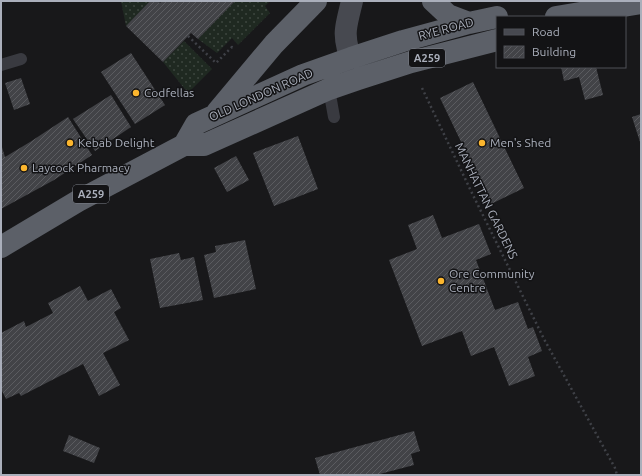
<svg xmlns="http://www.w3.org/2000/svg" width="642" height="476" viewBox="0 0 642 476" font-family="Ubuntu,sans-serif">
<defs>
<pattern id="grass-dots" width="8" height="8" patternUnits="userSpaceOnUse"><rect width="8" height="8" fill="#1f2921"/><path d="M2 2h.1M6 6h.1" fill="none" stroke="#3d463f" stroke-width="1.8" stroke-linecap="round"/></pattern>
<pattern id="building-hatch" width="6" height="6" patternUnits="userSpaceOnUse"><rect width="6" height="6" fill="#424347"/><path d="M-1 1l2-2M0 6l6-6M5 7l2-2" fill="none" stroke="#5b5c60"/></pattern>
</defs>
<rect width="100%" height="100%" fill="#18181a"/>
<!-- grass -->
<path fill="url(#grass-dots)" d="M121 1H150L126 26Z
M235 1H270L265 6 270 13 238 45 232 38 217 53 198 39Z
M184 41 212 69 188 93 163 62Z"/>
<!-- building -->
<path fill="url(#building-hatch)" d="M150 1H158L160 3 162 1H235L198 39 191 33 163 62 126 26Z
M131 53 165 105 135 124 101 72Z
M561 67H596L603 95 585 100 579 77 564 81Z
M21 78 30 104 14 110 5 83Z
M473 82 524 188 491 204 440 98Z
M111 95 131 127 95 151 73 119Z
M641 114V145L632 117Z
M68 117 92 155 54 180 1 209V144L5 157 30 142Z
M298 136 318 189 274 206 253 153Z
M236 156 249 180 227 192 214 168Z
M433 215 442 238 479 224 491 254 476 260 495 310 518 302 528 329 533 327 542 351 528 357 535 376 509 386 494 347 471 356 462 331 422 346 389 260 417 249 408 225Z
M245 240 256 289 214 298 204 255 216 252 215 246Z
M179 253 181 260 194 257 203 300 160 308 150 259Z
M80 286 88 301 111 289 121 308 114 312 129 340 103 353 120 385 99 396 83 364 21 396 19 393 6 399 1 389V333L24 321 26 327 53 313 48 303Z
M414 431 420 451 411 454 414 465 376 475H320L315 458Z
M69 435 100 448 94 463 63 451Z"/>
<g fill="none" stroke-linecap="round" stroke-linejoin="round">
<!-- path -->
<path stroke="#3f4147" stroke-width="2.5" stroke-dasharray="2 3" stroke-linecap="butt" d="M188 36 216 63 232 47 234 49
M422 88 470 189 544 339 615 468 617 475"/>
<!-- service -->
<path stroke="#393a40" stroke-width="12" d="M1 65 21 59
M328 84 329 89 334 117"/>
<!-- secondary -->
<path stroke="#474950" stroke-width="22" d="M352 1C350 10 347 20 346 29 344 44 352 62 357 76"/>
<!-- trunk -->
<path stroke="#5c6068" stroke-width="22" d="M433 1 448 15 469 23
M556 17 641 3
M217 112 274 44 316 1
M184 145 196 124 303 75 351 58 403 41 469 23 497 17
M1 247 78 201 184 145H204L329 89 358 79 411 62 497 40"/>
</g>
<!-- markers -->
<g fill="#fcb62e" stroke="#131315" stroke-width="1.5">
<circle cx="136" cy="93" r="4"/>
<circle cx="70" cy="143" r="4"/>
<circle cx="482" cy="143" r="4"/>
<circle cx="24" cy="168" r="4"/>
<circle cx="441" cy="281" r="4"/>
</g>
<g text-anchor="middle" stroke-width="3" stroke-linejoin="round" paint-order="stroke">
<!-- shield labels -->
<g fill="#131315" stroke="#7d8089" stroke-width="1">
<rect x="409" y="49" width="36" height="18" rx="3"/>
<rect x="73" y="185" width="36" height="18" rx="3"/>
</g>
<g font-size="11" font-weight="bold" fill="#aaafbb">
<text x="427" y="62">A259</text>
<text x="91" y="198">A259</text>
</g>
<!-- street labels -->
<g font-size="12" fill="#aaafbb" stroke="#131315">
<text transform="translate(446 29) rotate(-15)" y="4">RYE ROAD</text>
<text transform="translate(261 95) rotate(-24)" y="4">OLD LONDON ROAD</text>
<text transform="translate(486 201) rotate(64)" y="4">MANHATTAN GARDENS</text>
</g>
<!-- poi labels -->
<g font-size="12" fill="#aaafbb" stroke="#131315" text-anchor="start">
<text x="144" y="97">Codfellas</text>
<text x="78" y="147">Kebab Delight</text>
<text x="490" y="147">Men's Shed</text>
<text x="32" y="172">Laycock Pharmacy</text>
<text x="449" y="278">Ore Community<tspan x="449" dy="14">Centre</tspan></text>
</g>
</g>
<!-- border -->
<rect width="642" height="476" fill="none" stroke="#aaafbb" stroke-width="4"/>
<!-- legend -->
<rect x="496" y="16" width="130" height="52" fill="#131315" stroke="#4f5157"/>
<rect x="504" y="29" width="20" height="6" fill="#474950" stroke="#4f5157"/>
<text x="532" y="36" font-size="12" fill="#aaafbb">Road</text>
<rect x="504" y="46" width="20" height="12" fill="url(#building-hatch)" stroke="#4f5157"/>
<text x="532" y="56" font-size="12" fill="#aaafbb">Building</text>
</svg>
